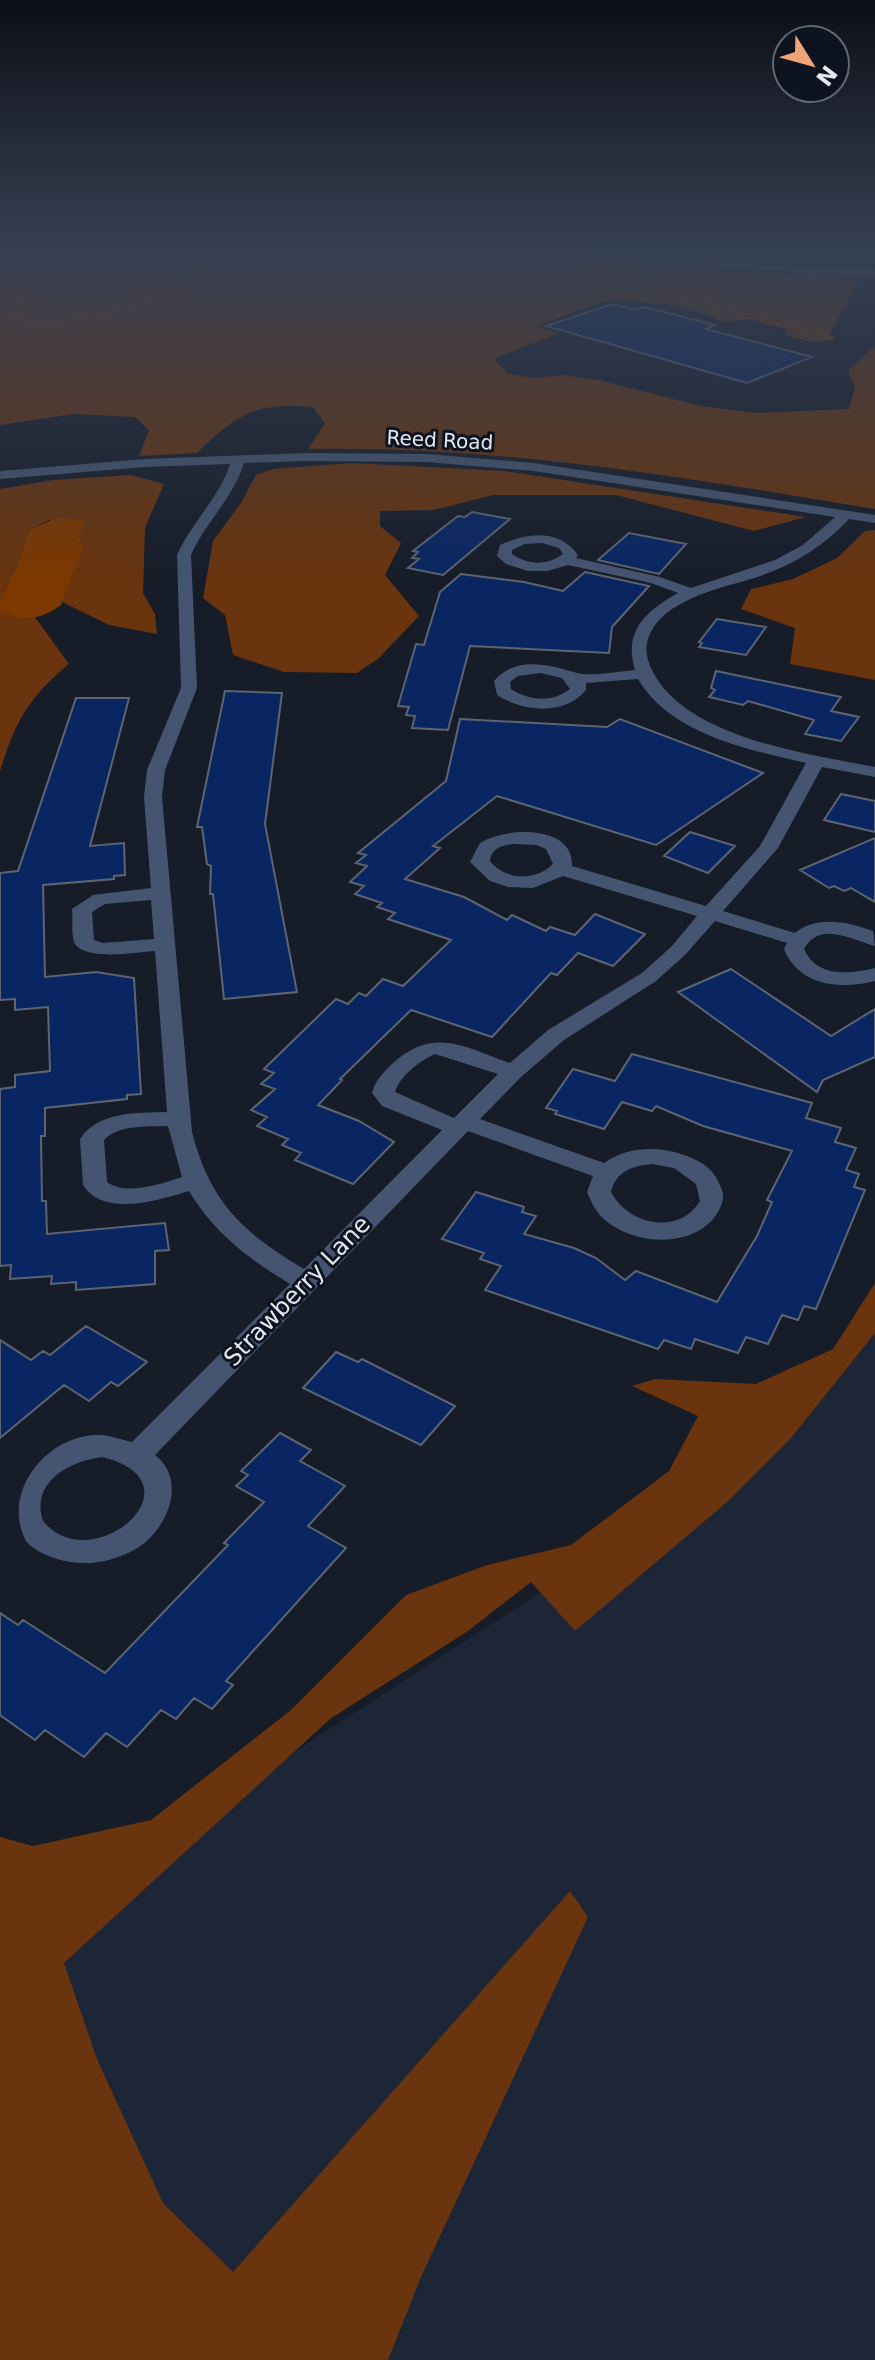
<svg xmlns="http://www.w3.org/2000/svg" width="875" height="2360" viewBox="0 0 875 2360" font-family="'DejaVu Sans',sans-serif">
<rect width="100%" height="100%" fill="#161c28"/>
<!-- built -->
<path fill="#1c2637" d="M875 1299V2360H0V1942L793 1429Z"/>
<!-- forest -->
<path fill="#69340e" d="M0 250H570L654 267 845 278 858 282 826 341 813 342 784 335 788 330 749 319 723 322 705 314 661 303 605 301 536 326 559 333 494 359 508 374 534 378 562 375 598 380 701 406 758 413 849 409 855 387 848 370 875 346V509C687 478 499 445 308 449L325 423 313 407C256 402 237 414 197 453L139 456 149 430 135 417 73 414 0 425Z
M352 463 504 471 806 517 754 531 616 495H493L434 510 380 511V526L401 543 385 575 419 616 379 658 357 673 284 672 233 655 225 615 203 598 213 541 241 503 256 475 273 469Z
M131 475 164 484 145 528 143 593 155 614 157 634 109 625 62 602 80 542 77 519 49 520 29 530 18 563 0 601V489L53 480Z
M875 530V680L790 664 795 628 741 609 751 589 793 579 837 558 865 531Z
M0 609C10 618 22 621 35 617L69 664C27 699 16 721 0 771Z
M875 1283V1333L791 1438 726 1503 575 1631 531 1582 468 1631 330 1719 64 1963 97 2059 163 2203 233 2272 570 1891 588 1917 421 2277 388 2360H0V1837L33 1846 151 1820 291 1710 406 1595 487 1565 571 1545 669 1471 698 1416 632 1386 655 1379 756 1384 833 1349Z"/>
<!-- water -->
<path fill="#7d3800" d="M56 518 77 519 85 523 79 537 84 547C75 567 68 586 61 605 42 619 19 625 0 610V601L18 563 29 530Z"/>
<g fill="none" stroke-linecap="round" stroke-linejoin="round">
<!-- stream -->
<path stroke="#7d3800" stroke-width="5" d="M501 250C542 265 584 274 627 260
M589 266 621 274 654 292 697 300 831 338
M0 295 33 299 11 313C38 340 147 300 183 291L197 271 212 265 208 257 197 250"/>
</g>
<!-- building -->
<path fill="#092662" stroke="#5d6573" stroke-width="2" d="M613 304 635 310 644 307 715 325 706 329 812 357 747 383 546 326Z
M472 512 510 519 443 575 408 568 419 559 412 558 418 552 413 551 458 516 465 517Z
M629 533 686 544 659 574 598 560Z
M585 572 649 586 612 627 609 653 470 646 448 730 412 728 415 716 406 715 409 707 398 706 416 644 424 645 440 592 461 574 524 582 563 591Z
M717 619 766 627 746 655 699 647 702 643 699 642Z
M716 671 841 697 831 711 859 717 841 741 805 734 814 720 748 701 743 705 709 697 715 690 711 688Z
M225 691 282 693 265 824 297 992 224 999 213 894H210L211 866 207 864 202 827H197Z
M76 698H129L90 846 124 843 125 875 114 876V879L43 885 45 977 96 972 134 978 141 1094 127 1095V1099L45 1108V1136H41L42 1201H46L47 1234 165 1223 169 1250 155 1251V1284L76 1290V1282L51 1284 52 1276 10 1279 11 1265 0 1266V1089L15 1087V1075L50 1071 48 1007 15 1010V999L0 1000V873L18 871Z
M460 719 607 727 620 719 763 773 656 845 497 796 433 846 440 848 405 879 464 897 507 920 512 915 546 931 550 927 575 935 595 914 645 934 613 966 578 953 557 975 551 973 492 1037 411 1010 340 1079 342 1080 318 1105 359 1121 394 1142 353 1184 295 1160 301 1153 282 1145 288 1139 257 1126 267 1117 251 1110 275 1089 261 1084 274 1073 264 1069 336 999 348 1004 359 993 366 996 383 979 403 986 451 940 388 919 395 913 377 907 382 903 355 894 364 886 350 882 367 866 356 863 366 855 358 853 446 781Z
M841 794 875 801V832L824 820Z
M690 832 735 846 708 873 664 856Z
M875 838V902L851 888 844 891 834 886 829 888 800 870Z
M731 969 831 1036 875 1009V1057L823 1080 817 1092 678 992Z
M632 1054 812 1103 806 1118 841 1128 835 1142 856 1148 846 1170 859 1174 854 1187 865 1190 816 1309 804 1306 798 1320 782 1315 768 1344 746 1337 738 1353 695 1339 691 1349 664 1340 658 1349 485 1290 501 1266 480 1259 484 1253 442 1239 476 1192 524 1207 522 1212 536 1216 524 1234 574 1248 596 1258 625 1280 636 1271 717 1302 757 1236 772 1202 767 1200 792 1151 703 1126 656 1106 652 1111 622 1102 604 1129 555 1114 557 1111 546 1108 573 1069 615 1081Z
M86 1326 147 1362 118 1386 111 1382 89 1401 64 1385 0 1438V1340L31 1360 43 1351 50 1355Z
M336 1352 358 1362 362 1359 455 1406 421 1445 303 1388Z
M280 1433 311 1450 300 1461 345 1486 308 1526 346 1548 226 1681 233 1685 212 1709 194 1698 176 1719 161 1710 127 1747 106 1733 84 1757 45 1730 35 1740 0 1715V1613L18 1625 23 1620 105 1673 228 1545 224 1543 264 1502 236 1486 248 1475 241 1471Z"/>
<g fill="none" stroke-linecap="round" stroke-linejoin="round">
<!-- minor -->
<path fill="#455571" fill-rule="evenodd" d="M593 250H616L677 261 875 270V276H807L789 271 677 267Z
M305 453 426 454 534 463 875 515V523L849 519C822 548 790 567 751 579 724 587 696 593 672 609 655 621 642 639 648 660 672 736 807 754 875 767V777L822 767 778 848 723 911 795 933C817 915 848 922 873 931L875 946C852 940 820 920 804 949 817 978 849 974 875 968V981C840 990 799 986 784 949L787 943 715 921 685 955 656 981 564 1040 521 1077 480 1119 604 1163C627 1147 656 1146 681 1154 698 1159 712 1167 719 1183 725 1195 724 1201 718 1212 695 1251 627 1246 599 1214 594 1208 590 1199 587 1192L593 1176 468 1131 155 1455C189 1481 166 1533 134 1550 110 1563 83 1567 57 1559 46 1555 34 1551 26 1541 0 1491 49 1432 102 1435 112 1436 123 1440 132 1442L290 1284C249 1259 214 1233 189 1191 159 1200 104 1218 83 1185L80 1139C99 1111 136 1113 167 1112L155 951C137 952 83 962 74 942 71 933 73 918 72 909L93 895 151 888 144 797 147 770 181 688 177 555C191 523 220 497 230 464L145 467 0 479V471L145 459ZM305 461 426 462 534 471 835 517 803 545 775 560 691 588 660 577 576 558 578 555C560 529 527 532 500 545L497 556 506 564 528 571H547L568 565 651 583 678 593C646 611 623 631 635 670 621 671 589 677 577 673 550 665 516 655 494 681L497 695C523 712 565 716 586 690V683L638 679C670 734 749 750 806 763L760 846 706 906 572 866C574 824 505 827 480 843L470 862 490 881 508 887 533 888 563 876 697 916 671 947 642 973 548 1030 510 1063C465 1047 434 1026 393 1063 383 1073 376 1079 372 1093L382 1106 442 1130 304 1269C243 1233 210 1202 192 1132L162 797 165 770 197 688 191 555C205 523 234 497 244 463ZM542 543 559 548 563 554C547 566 528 565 512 554V550L525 544ZM540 673 562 678 570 689C552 703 530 701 511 689L510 682 518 676ZM514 844 536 845 546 849 553 864C536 881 506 881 490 861 491 848 502 845 514 844ZM151 900 154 939 103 943 94 940 92 912 105 904ZM435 1054 498 1074 454 1118 395 1092C400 1076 419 1061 435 1054ZM168 1126 182 1177C161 1184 126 1196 107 1182L104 1140C120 1124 146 1127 168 1126ZM652 1164 674 1168 696 1184 700 1201C679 1236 628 1225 611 1192 616 1171 632 1166 652 1164ZM102 1457C206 1482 92 1581 43 1521 30 1482 70 1461 102 1457Z"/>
</g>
<!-- sky -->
<linearGradient id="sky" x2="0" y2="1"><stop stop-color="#0c0f16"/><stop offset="0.43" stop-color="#364053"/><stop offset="1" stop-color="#364053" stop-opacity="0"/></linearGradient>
<rect width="875" height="581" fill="url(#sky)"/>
<g text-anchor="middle" stroke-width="6" stroke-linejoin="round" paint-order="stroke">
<!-- far-street labels -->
<g font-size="20" fill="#e4e9f1" stroke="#0d131f">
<text transform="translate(440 440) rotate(3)" y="7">Reed Road</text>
</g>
<!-- street labels -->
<g font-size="24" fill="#e4e9f1" stroke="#0d131f">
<text transform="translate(297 1291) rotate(-46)" y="8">Strawberry Lane</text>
</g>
</g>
<!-- north arrow -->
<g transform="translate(811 64) rotate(127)"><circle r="38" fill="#0d131f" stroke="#636973" stroke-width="2"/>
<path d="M0-6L14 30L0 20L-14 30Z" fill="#efa376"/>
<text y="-12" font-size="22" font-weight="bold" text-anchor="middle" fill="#e4e9f1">N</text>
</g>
</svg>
